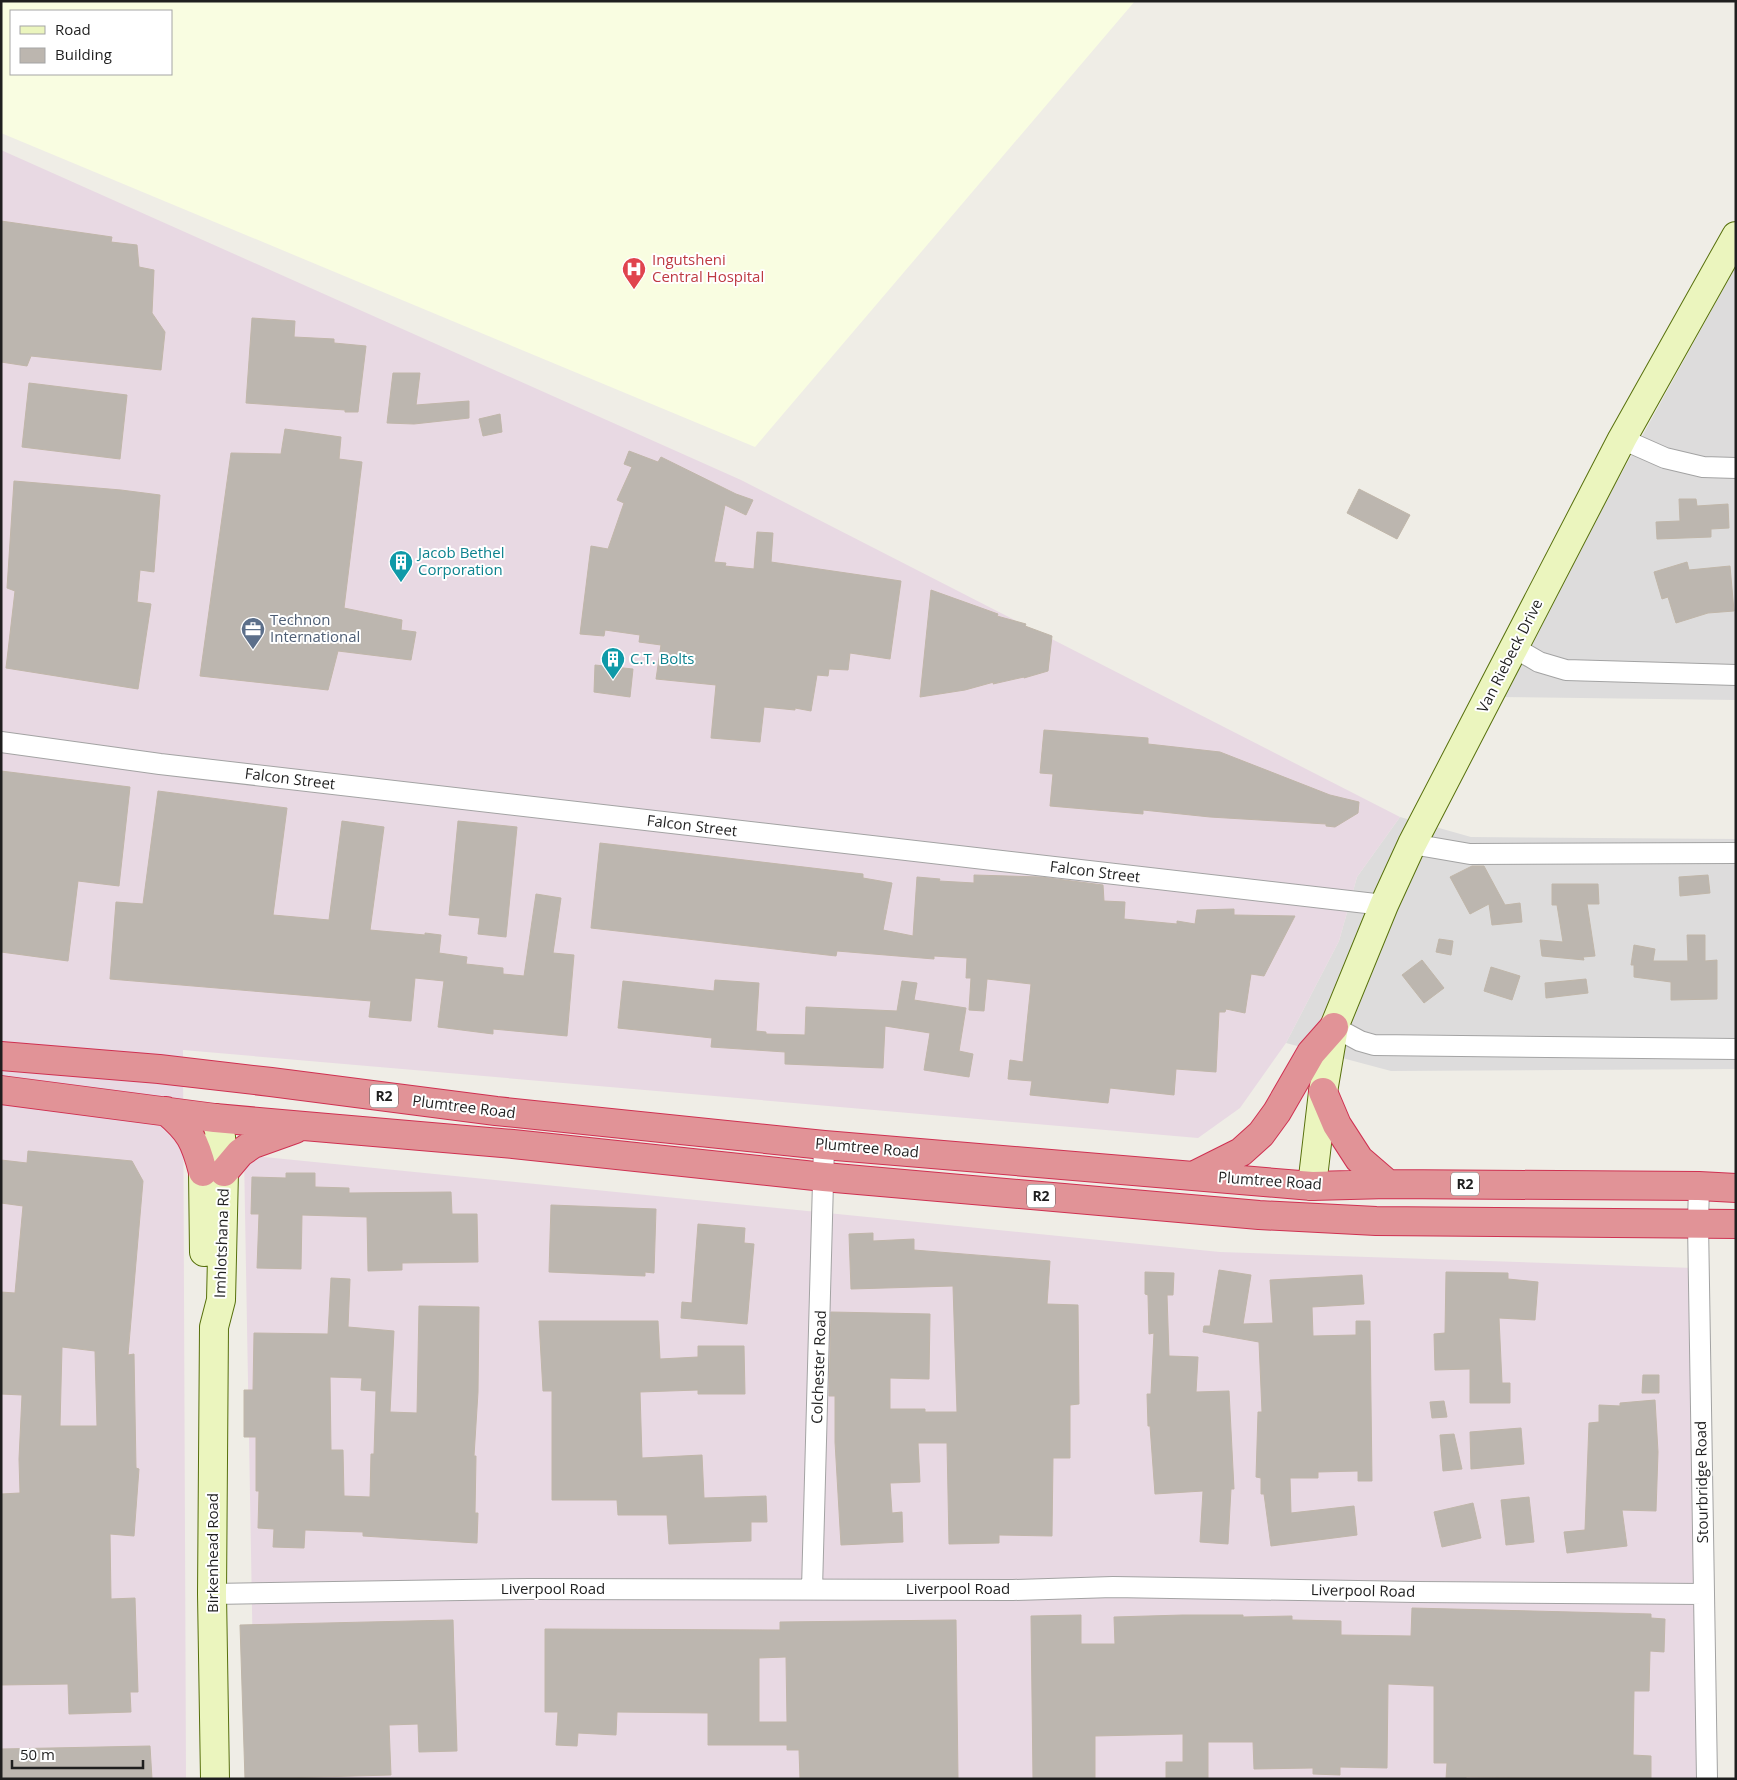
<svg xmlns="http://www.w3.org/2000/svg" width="1737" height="1780" viewBox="0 0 1737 1780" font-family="'Open Sans',sans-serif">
<rect width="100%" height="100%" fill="#efede6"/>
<!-- residential -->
<path fill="#dddcdc" d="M1736 266V700L1498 697Z
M1400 817 1471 837 1736 839V1069L1391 1071 1286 1043 1339 941 1357 877Z"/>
<!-- industrial -->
<path fill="#e8d9e3" d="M1 150 741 480 1400 817 1357 877 1339 941 1286 1043 1240 1108 1198 1138 183 1050 186 1779H1Z
M244 1155 1220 1252 1694 1268 1701 1779H255Z"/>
<!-- education -->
<path fill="#f9fde1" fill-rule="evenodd" d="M1 1H1135L755 447 1 133ZM11 11H171V74H11Z"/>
<!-- building -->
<path fill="#bcb6af" stroke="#c0b6a9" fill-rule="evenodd" d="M1 221 112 237 111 242 137 245 139 267 154 270 152 313 165 332 161 370 31 356 27 366 1 362Z
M252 318 295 321 294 337 334 339V343L366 346 358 412H345V410L246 403Z
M393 373H420L416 405 469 401V418L414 424 387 423Z
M29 383 127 395 120 459 22 447Z
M500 414 502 432 483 436 479 419Z
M285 429 341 437 339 459 362 462 344 608 402 620 401 630 416 632 411 660 338 651 328 690 200 676 231 453 281 454Z
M629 451 658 462 661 457 736 494 753 500 746 515 725 505 714 562 726 563 725 566 754 569 757 532 773 533 771 562 901 581 890 659 850 653 848 670 829 669 828 676 817 675 811 711 795 708V710L764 707 760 742 711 738 716 685 656 679 661 645 639 642 640 635 605 630 604 636 580 634 591 546 608 549 624 503 617 500 632 467 624 464Z
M14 481 121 490 160 495 154 572 140 570 137 602 151 604 138 689 6 668 15 591 7 588Z
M1359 489 1410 515 1397 539 1347 513Z
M1679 499H1696L1697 506 1728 504 1729 528 1711 529V537L1657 539 1656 522 1680 521Z
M1687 562 1689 570 1730 566 1734 611 1708 613 1676 623 1668 597 1662 599 1654 572Z
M931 590 998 614 997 616 1026 624 1025 626 1052 636 1048 671 1024 678V677L993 684 994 682 965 690 920 697Z
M595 665 633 669 630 697 594 692Z
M1044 730 1148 738V744L1220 752 1330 795 1359 802 1358 813 1335 827 1326 826V824L1210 817 1143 810V814L1050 806 1053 774 1040 773Z
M1 771 130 787 119 886 78 881 68 961 1 952Z
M158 791 287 808 273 915 329 920 342 821 384 827 370 930 425 935V933L441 935 439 953 467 957 466 964 503 968V974L524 976 536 894 561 898 553 953 574 955 567 1036 493 1029V1034L438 1027 444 981 415 978 411 1021 369 1017 371 1001 110 979 116 902 143 904Z
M458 821 517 827 506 937 478 934 480 918 449 915Z
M600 843 863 874V878L892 883 883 930 913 936 917 877 940 879 939 881 974 883V875L1041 877 1103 885 1104 901 1125 902 1124 919 1177 924V921L1195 924 1197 910 1234 909V915L1295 916 1264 976 1251 974 1245 1013 1226 1009 1225 1012H1219L1216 1072 1176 1069 1174 1095 1110 1088 1108 1103 1030 1095 1032 1081 1008 1079 1010 1060 1023 1062 1031 984 987 979 984 1011 969 1010 971 978H966L967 958 934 956V959L837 951 836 956 591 928Z
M1472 866H1484L1505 905 1520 903 1522 922 1492 925 1489 904 1470 914 1450 877Z
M1708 875 1710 893 1680 896 1679 877Z
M1552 884H1598L1599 904H1587L1595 956 1583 957 1584 960 1542 956 1540 940 1563 942 1557 905H1552Z
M1687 935H1705V961L1717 960V999L1671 1000V982L1634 977V965H1631L1634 945 1655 949 1653 961H1688Z
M1439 939 1453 941 1451 955 1436 952Z
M1422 960 1444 988 1424 1003 1402 975Z
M1491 967 1520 976 1512 1000 1484 991Z
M1586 979 1588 993 1546 998 1545 983Z
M715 980 759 983 756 1031 766 1032V1034L805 1035 806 1007 897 1011 902 981 917 983 914 1000 966 1008 959 1051 973 1054 969 1077 924 1070 930 1033 885 1026 883 1068 785 1064V1052L711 1047 712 1038 618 1028 623 981 714 991Z
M28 1151 132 1161 143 1181 128 1355 134 1354 136 1468 139 1469 134 1536 110 1534 111 1599 135 1598 138 1692H130L131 1712 69 1714 68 1684 1 1685V1494L20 1493 19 1459 22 1395 1 1394V1292L15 1293 23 1206 1 1203V1160L27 1163ZM62 1347 95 1351 97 1426H60Z
M286 1173H315V1187L349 1188V1193L451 1192 452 1214H477L478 1262 402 1263V1270L368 1271 367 1217 302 1215 301 1269 257 1268 259 1214H251L252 1177 286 1178Z
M551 1205 656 1209 654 1273 645 1272V1276L549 1272Z
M698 1224 745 1228 744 1243 754 1244 747 1324 681 1318 682 1302 692 1303Z
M873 1233V1241L914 1239V1250L1050 1261 1047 1304 1078 1305 1079 1404 1070 1405V1458H1053L1052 1536 999 1535V1543L949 1544 947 1443H918L920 1482 890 1483 892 1513 902 1512 903 1542 841 1545 835 1442V1396H829L831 1312 930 1314 929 1379 890 1378V1409H925V1412H957L953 1286 851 1289 849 1234Z
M1219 1270 1251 1275 1243 1324 1273 1323 1270 1280 1362 1275 1364 1304 1312 1307 1313 1336 1356 1335V1321H1370L1372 1481H1358V1471L1318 1472V1478H1290L1291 1513 1354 1506 1357 1535 1271 1546 1264 1494H1261V1478L1256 1477 1258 1412H1262L1259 1342 1203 1332 1204 1326H1210Z
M1145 1272 1174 1273 1173 1295H1167L1169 1356 1198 1357 1196 1392 1229 1391 1234 1489H1231L1228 1544 1200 1542 1203 1491 1155 1494 1150 1426H1148L1147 1394H1151L1154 1333 1149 1334 1148 1295 1145 1294Z
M1446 1272 1508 1273V1279L1538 1282 1535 1320 1499 1318 1502 1383H1510V1403H1470V1369L1435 1370 1434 1334 1445 1333Z
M331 1278 350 1279 348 1327 394 1331 390 1412 417 1413 419 1306 479 1307 478 1392 474 1456H476L475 1513H478L477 1543 363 1536V1532L305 1530 304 1548 273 1547 274 1529 258 1528 259 1491H256V1437H244V1390H253L254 1333 328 1334ZM330 1377 362 1378 361 1390 376 1391 374 1454H371L370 1497 344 1496 343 1450H331Z
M539 1321H658L660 1359 698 1357V1346H744L745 1394H698V1390L640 1392 642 1458 702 1455 704 1498 766 1496 767 1522H751V1541L669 1544 667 1515H618L617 1500H552V1391H543Z
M1643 1375H1659V1393H1642Z
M1655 1400 1658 1452 1656 1511 1622 1510 1627 1546 1567 1553 1564 1532 1585 1530 1589 1423 1599 1422V1405L1620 1406V1403Z
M1444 1401 1447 1417 1432 1418 1430 1402Z
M1521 1428 1524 1464 1471 1469 1470 1432Z
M1454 1434 1462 1469 1443 1471 1440 1435Z
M1529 1497 1534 1542 1506 1545 1501 1500Z
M1473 1503 1481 1538 1442 1547 1434 1512Z
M1412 1608 1651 1614V1618L1665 1619 1664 1652 1650 1651 1649 1691H1634L1633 1755 1651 1756V1779L1466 1777V1779H1446L1447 1763H1434V1686L1388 1684 1387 1768 1340 1767V1775L1313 1774V1768L1254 1769 1253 1742H1208V1779H1166V1762H1183V1734L1095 1736V1779H1033L1031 1616 1081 1615V1644H1115L1114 1617 1183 1615H1243V1617L1292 1616V1620L1341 1621V1635L1411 1636Z
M453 1620 457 1751 419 1752 418 1724 389 1725 391 1775 245 1779 240 1625Z
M956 1620 958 1779H800L799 1750H787V1745H708V1713L617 1712 616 1735 578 1733 577 1746 556 1745 558 1712H545V1629L780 1630V1622ZM786 1657 787 1722H759V1658Z
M150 1746 152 1779H1V1749Z"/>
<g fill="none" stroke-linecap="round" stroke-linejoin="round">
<!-- street casing -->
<g stroke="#a3a3a3" stroke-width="22">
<path id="street" d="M1622 439 1665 458 1703 467 1736 468
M1515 648 1539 662 1566 670 1736 675
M1 742 160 764 1384 905
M1412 844 1470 854 1736 853
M1334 1027 1360 1041 1374 1045 1736 1049
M1699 1186 1698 1223 1707 1779
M812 1589 824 1145
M212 1594 529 1589 1013 1590 1113 1587 1416 1592 1704 1594"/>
</g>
<!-- secondary casing -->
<g stroke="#57700c" stroke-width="30">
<path id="secondary" d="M1312 1186 1323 1092 1334 1027 1384 905 1412 844 1622 439 1736 236
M204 1252 203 1172 207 1148
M215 1779 212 1594 214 1327 221 1300 224 1172 221 1137 215 1118"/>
</g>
<!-- highway casing -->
<g stroke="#cf3151" stroke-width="30">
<path id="highway" d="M1 1056 159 1069 271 1082 496 1111 824 1145 1312 1186 1388 1184 1699 1186 1736 1188
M1 1090 215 1118 304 1126 513 1144 824 1177 1259 1215 1376 1221 1736 1224
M1323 1092 1337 1125 1359 1159 1388 1184
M166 1111C190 1131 195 1141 203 1172
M224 1172 240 1153 253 1144 295 1129
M1195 1175 1241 1152 1261 1134 1277 1112 1311 1053 1334 1027"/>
</g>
<!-- street -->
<use href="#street" stroke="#fff" stroke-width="20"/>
<!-- secondary -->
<use href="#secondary" stroke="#ebf5be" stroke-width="28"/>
<!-- highway -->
<use href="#highway" stroke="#e19397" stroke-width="28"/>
</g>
<!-- icons -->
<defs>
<g id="hospital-pin" transform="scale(1.25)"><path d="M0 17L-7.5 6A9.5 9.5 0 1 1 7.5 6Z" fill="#e0444e" stroke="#fff"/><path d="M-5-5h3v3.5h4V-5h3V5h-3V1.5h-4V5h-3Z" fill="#fff"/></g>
<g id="building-pin" transform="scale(1.25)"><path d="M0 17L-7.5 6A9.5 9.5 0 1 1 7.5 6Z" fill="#0f9aa8" stroke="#fff"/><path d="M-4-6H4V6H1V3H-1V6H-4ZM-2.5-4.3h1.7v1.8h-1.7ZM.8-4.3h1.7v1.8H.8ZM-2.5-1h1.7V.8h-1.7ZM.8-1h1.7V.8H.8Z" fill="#fff"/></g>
<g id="office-pin" transform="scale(1.25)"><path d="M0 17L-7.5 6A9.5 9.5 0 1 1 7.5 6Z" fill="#5c6f8a" stroke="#fff"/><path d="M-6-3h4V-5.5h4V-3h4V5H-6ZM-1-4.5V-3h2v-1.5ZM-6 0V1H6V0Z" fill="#fff"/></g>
</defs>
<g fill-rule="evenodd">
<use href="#hospital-pin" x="634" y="269"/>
<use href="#building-pin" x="401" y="562"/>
<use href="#office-pin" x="253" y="629"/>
<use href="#building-pin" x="613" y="659"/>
</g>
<g text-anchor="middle" stroke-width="4" stroke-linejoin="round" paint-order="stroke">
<!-- shield labels -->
<g fill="#fff" stroke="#626262" stroke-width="1">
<rect x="370" y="1084.5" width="28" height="23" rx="4"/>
<rect x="1451" y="1172.5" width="28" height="23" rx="4"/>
<rect x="1027" y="1184.5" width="28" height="23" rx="4"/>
</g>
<g font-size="14" font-weight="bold" fill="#1f1f1f">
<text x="384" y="1101">R2</text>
<text x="1465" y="1189">R2</text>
<text x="1041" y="1201">R2</text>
</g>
<!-- health labels -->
<g font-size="15" fill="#be3a42" stroke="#fff" text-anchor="start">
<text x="652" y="265">Ingutsheni<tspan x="652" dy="17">Central Hospital</tspan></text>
</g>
<!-- culture labels -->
<g font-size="15" fill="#0d838f" stroke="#fff" text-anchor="start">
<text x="418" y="558">Jacob Bethel<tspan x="418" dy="17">Corporation</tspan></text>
<text x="630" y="664">C.T. Bolts</text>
</g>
<!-- service labels -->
<g font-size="15" fill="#4e5e75" stroke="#fff" text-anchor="start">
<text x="270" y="625">Technon<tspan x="270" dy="17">International</tspan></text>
</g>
<!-- street labels -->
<g font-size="15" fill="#1f1f1f" stroke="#fff">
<text transform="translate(1510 656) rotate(-63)" y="5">Van Riebeck Drive</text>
<text transform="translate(290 779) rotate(7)" y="5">Falcon Street</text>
<text transform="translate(692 826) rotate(7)" y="5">Falcon Street</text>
<text transform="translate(1095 872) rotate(7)" y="5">Falcon Street</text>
<text transform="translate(464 1107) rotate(7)" y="5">Plumtree Road</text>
<text transform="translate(867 1148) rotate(5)" y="5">Plumtree Road</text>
<text transform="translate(1270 1181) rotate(4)" y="5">Plumtree Road</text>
<text transform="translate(222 1243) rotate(-88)" y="5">Imhlotshana Rd</text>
<text transform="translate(819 1367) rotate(-88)" y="5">Colchester Road</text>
<text transform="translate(1702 1482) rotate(-91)" y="5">Stourbridge Road</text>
<text transform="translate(213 1553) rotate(-90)" y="5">Birkenhead Road</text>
<text x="553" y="1594">Liverpool Road</text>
<text x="958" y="1594">Liverpool Road</text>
<text transform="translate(1363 1591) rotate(1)" y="5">Liverpool Road</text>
</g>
</g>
<!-- border -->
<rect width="1737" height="1780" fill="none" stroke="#1f1f1f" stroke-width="5"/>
<!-- legend -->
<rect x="10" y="10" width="162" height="65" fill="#ffffff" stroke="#a5a5a5"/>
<rect x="20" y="26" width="25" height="8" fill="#ebf5be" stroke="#a5a5a5"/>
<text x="55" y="35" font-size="15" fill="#1f1f1f">Road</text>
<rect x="20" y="48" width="25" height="15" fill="#bcb6af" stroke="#a5a5a5"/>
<text x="55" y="60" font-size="15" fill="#1f1f1f">Building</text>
<!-- scale -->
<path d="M12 1760v8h131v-8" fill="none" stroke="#1f1f1f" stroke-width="2.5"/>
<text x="20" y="1760" font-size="15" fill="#1f1f1f" stroke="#ffffff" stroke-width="4" paint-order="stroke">50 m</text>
</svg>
